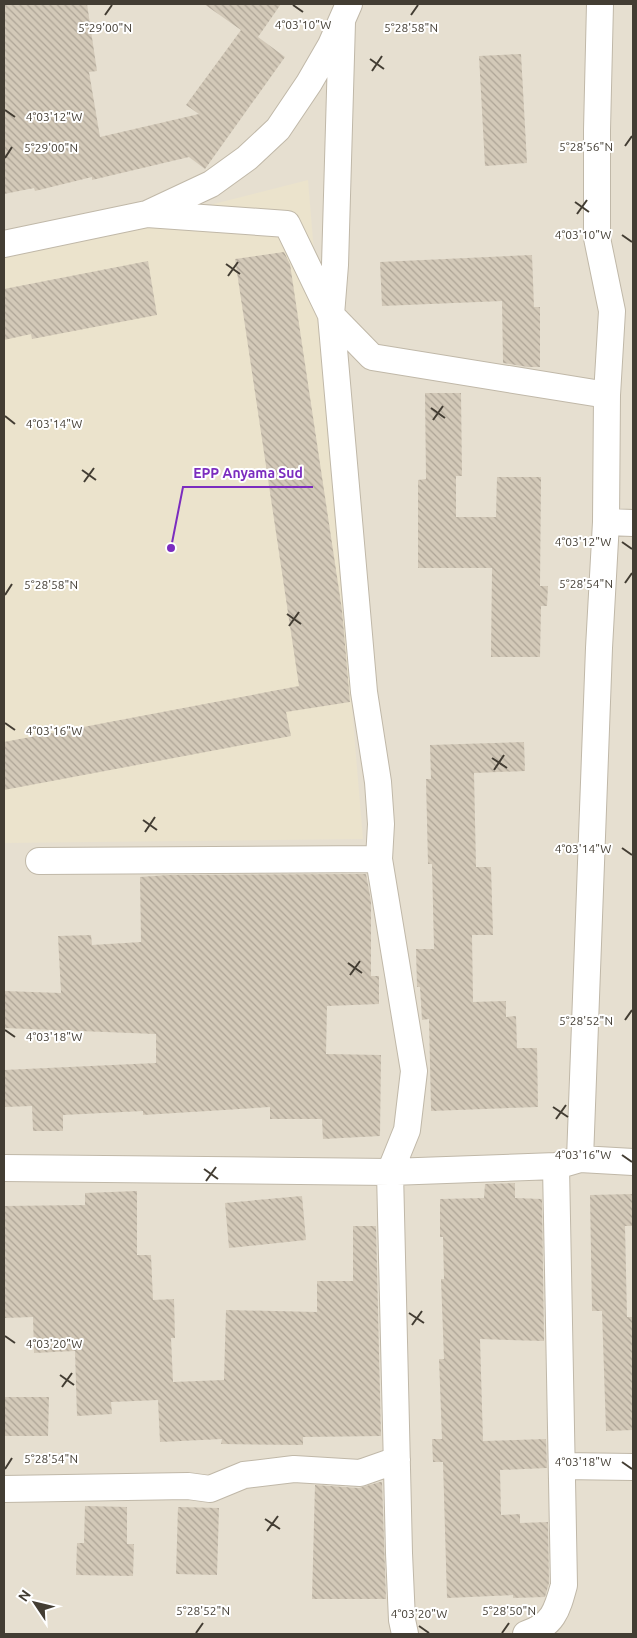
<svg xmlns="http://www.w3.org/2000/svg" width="637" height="1638" viewBox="0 0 637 1638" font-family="Ubuntu,sans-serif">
<defs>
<pattern id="building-back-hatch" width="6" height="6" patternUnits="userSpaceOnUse" patternTransform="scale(1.25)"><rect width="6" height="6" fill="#d3c9b8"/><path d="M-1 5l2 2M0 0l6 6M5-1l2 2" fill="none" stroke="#ada496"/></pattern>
</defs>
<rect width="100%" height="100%" fill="#f2ede2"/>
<!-- residential -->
<path fill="#e6dfd0" d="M4 4H633V1634H4Z"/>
<!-- education -->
<path fill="#ebe3cc" d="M308 180 363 839 4 843V257Z"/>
<!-- building -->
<path fill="url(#building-back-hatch)" d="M4 4H87L97 71 89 72 100 137 199 114 186 105 241 30 204 4H281L258 37 285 57 205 169 189 157 92 180V177L35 191 34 188 4 194Z
M521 54 527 163 485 166 479 56Z
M284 252 290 264 342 610 350 702 286 712 291 736 4 790V742L299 686 235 259Z
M532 255 534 307H540V367H528L503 363 502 301 382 306 380 262Z
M148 261 157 315 32 339 31 334 4 340V289Z
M425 393H461L462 476H456V517H496L497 477H541L540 586H548L547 606H541L540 657H491L492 568H418V480L426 479Z
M524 742 525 771 474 773 476 867H491L493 935H472L473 1002 506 1001V1017L516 1016 517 1048H537L538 1107 431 1111 429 1019 422 1020 420 987H417L416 949H434L432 864H428L426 779H431L430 745Z
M366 874 371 901V976H379V1004L327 1006 326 1054 381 1055 380 1136 323 1139 322 1119H270V1107L143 1115V1111L63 1115V1131H33L32 1106 4 1107V1070L156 1063V1034L4 1028V991L61 993 58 936 91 935 92 945 141 942 140 877 168 875Z
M515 1183V1198L542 1199 544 1341 480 1339 483 1441 546 1439 547 1468 500 1470 501 1515 520 1514V1523L548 1522 549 1583 545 1597 513 1598V1595L447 1598 443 1462H433L432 1439H442L439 1359H444L441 1279H444L443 1237H440V1199L484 1198 485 1184Z
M137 1191V1255H151L153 1300 174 1299 175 1338H171L173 1382 224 1380 226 1310 317 1312V1281H353V1226H376L381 1436 303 1437V1445L221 1444 222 1439 160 1442 158 1400 111 1402 112 1414 77 1416 75 1351 34 1353 33 1317 4 1318V1206L85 1205V1193Z
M633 1194V1226H625L627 1317H633V1430L606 1431 602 1311H592L590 1195Z
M302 1196 306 1240 229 1248 225 1203Z
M4 1397H49L48 1436H4Z
M380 1482H382L386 1599H312L315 1485 359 1488Z
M85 1506 127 1507V1544H134L133 1576 76 1575 77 1543H84Z
M178 1507 219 1508 217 1575 176 1574Z"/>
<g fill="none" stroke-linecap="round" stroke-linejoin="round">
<!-- minor casing -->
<g stroke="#c0b8a8" stroke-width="28">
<path id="minor" d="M342 22 335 265 331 315 364 692 378 782 381 824 379 859 414 1071 407 1130 390 1172 399 1553 402 1620 405 1634
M147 214 287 224 331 315 372 357 607 395
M4 244 147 214 211 184 247 158 278 129 309 83 331 45 349 4
M606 522 633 523
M39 861 379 859
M580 1159 599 648 606 522 607 395 612 311 597 238V130L600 4
M4 1168 390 1172 556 1166 580 1159 633 1162
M562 1466 633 1467
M4 1489 188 1486 210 1489 244 1475 294 1469 360 1473 397 1460
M526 1634C553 1625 557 1611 564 1585L556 1166"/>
</g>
<!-- minor -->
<use href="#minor" stroke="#fff" stroke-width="26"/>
</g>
<!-- ticks -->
<path fill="none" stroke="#433d33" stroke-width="2" d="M293 5 303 12M105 15 112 5M411 15 418 5M370 59 384 69M372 71 382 56M5 110 15 117M625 146 632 136M5 158 12 147M575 202 589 212M577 214 587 200M622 235 632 242M226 264 240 274M228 276 238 262M431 408 445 418M5 416 15 424M433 420 443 406M82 470 96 480M84 482 94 468M622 542 632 549M625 583 632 573M5 595 12 584M287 614 301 624M289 626 299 612M5 723 15 730M492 758 507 768M494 770 504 755M143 820 157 830M145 832 155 817M622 848 632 855M348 963 362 973M350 975 360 961M625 1020 632 1010M5 1030 15 1037M553 1107 568 1117M556 1119 566 1105M622 1155 632 1162M204 1169 218 1179M206 1181 216 1167M409 1313 424 1323M412 1325 422 1311M5 1336 15 1343M60 1375 74 1385M62 1387 72 1373M622 1462 632 1469M5 1469 12 1458M265 1519 280 1529M267 1531 278 1516M419 1626 429 1633M196 1633 203 1623M502 1633 509 1623"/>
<g font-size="12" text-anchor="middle" fill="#433d33" stroke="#fff" stroke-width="4" stroke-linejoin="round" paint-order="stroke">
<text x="303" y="29">4°03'10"W</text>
<text x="105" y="32">5°29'00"N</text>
<text x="411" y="32">5°28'58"N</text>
<text x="54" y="121">4°03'12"W</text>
<text x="586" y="151">5°28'56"N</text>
<text x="51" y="152">5°29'00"N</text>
<text x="583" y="239">4°03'10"W</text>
<text x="54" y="428">4°03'14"W</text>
<text x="583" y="546">4°03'12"W</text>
<text x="586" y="588">5°28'54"N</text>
<text x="51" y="589">5°28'58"N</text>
<text x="54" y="735">4°03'16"W</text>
<text x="583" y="853">4°03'14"W</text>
<text x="586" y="1025">5°28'52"N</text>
<text x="54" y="1041">4°03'18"W</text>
<text x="583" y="1159">4°03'16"W</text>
<text x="54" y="1348">4°03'20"W</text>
<text x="51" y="1463">5°28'54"N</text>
<text x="583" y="1466">4°03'18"W</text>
<text x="203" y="1615">5°28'52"N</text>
<text x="509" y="1615">5°28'50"N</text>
<text x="419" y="1618">4°03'20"W</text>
</g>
<!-- callouts -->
<path fill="none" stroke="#7b2cbf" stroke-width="2" d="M171 548L183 487H313"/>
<circle fill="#7b2cbf" stroke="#fff" stroke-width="2" cx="171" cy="548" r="5"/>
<g font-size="14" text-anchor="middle" font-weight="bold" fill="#7b2cbf" stroke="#fff" stroke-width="4" stroke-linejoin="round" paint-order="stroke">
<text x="248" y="478">EPP Anyama Sud</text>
</g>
<!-- border -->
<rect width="637" height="1638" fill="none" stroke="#433d33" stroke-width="10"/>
<!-- north arrow -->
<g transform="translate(35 1603) rotate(305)" stroke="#ffffff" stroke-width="4" paint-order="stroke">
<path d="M0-4L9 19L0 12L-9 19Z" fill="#433d33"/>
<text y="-8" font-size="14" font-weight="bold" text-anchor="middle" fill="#433d33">N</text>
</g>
</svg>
